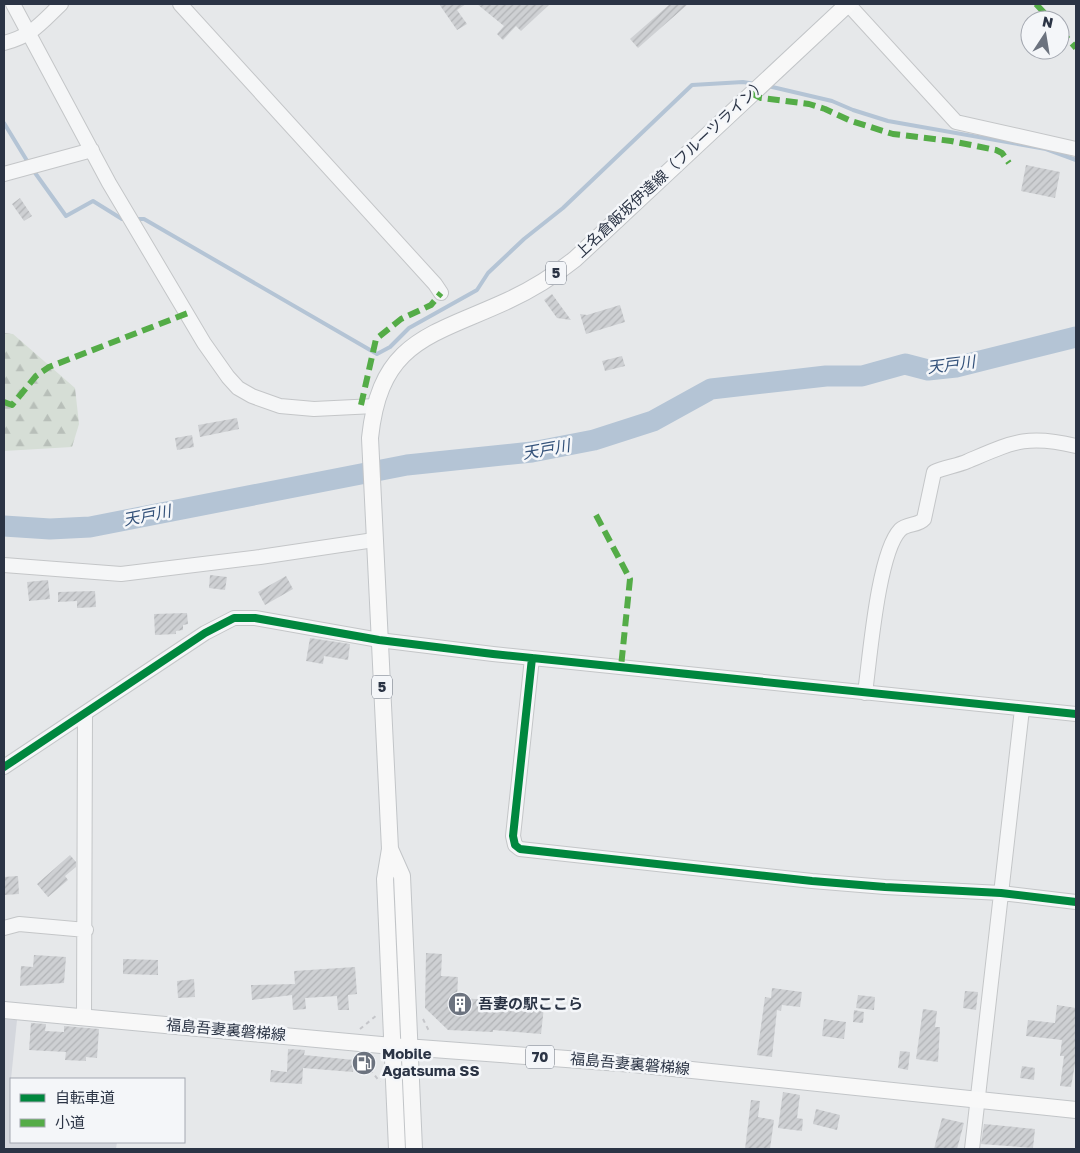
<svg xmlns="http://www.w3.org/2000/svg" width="1080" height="1153" viewBox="0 0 1080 1153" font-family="'Golos Text','Noto Sans JP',sans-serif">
<defs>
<pattern id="forest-firs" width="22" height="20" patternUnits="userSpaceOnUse" patternTransform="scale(1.25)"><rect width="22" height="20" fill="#d6ded6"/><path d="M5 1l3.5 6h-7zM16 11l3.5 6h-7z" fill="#b8bfb9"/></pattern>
<pattern id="building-hatch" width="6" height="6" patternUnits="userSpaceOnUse" patternTransform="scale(1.25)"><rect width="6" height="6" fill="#ced0d3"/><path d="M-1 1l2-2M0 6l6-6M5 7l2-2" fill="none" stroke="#b1b3b6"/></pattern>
</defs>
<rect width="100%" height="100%" fill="#e6e8ea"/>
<!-- built -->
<path fill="#d4d7dd" d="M4 1019 17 1020 11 1079V1142H117L116 1149H4Z"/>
<!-- forest -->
<path fill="url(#forest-firs)" d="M4 333 13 334 75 388 79 424 72 447 4 451Z"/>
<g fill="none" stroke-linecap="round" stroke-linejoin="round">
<!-- stream -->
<path stroke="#b4c4d5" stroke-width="4" d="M768 86 832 101 853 110 888 121 1046 149 1076 160
M4 123 29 164
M33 170 66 216 93 201 122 219H127
M134 219H144L377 354 390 347 409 328 477 290 488 273 524 239 563 208 692 85 743 82 756 84"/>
<!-- river -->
<path stroke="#b4c4d5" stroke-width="21" d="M4 526 50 529 90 527 407 465 532 452 594 440 653 421 711 389 826 376H862L905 364 928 370 956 367 1076 337"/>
</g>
<!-- building -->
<path fill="url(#building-hatch)" d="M439 4H466L457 10 467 24 457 30Z
M477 4H550L521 31 516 26 503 40 497 34 504 26Z
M670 4H688L638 48 630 39Z
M1026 165 1060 172 1055 198 1021 191Z
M20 198 32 216 24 221 12 204Z
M552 294 571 320 557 318 544 300Z
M620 305 625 322 586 334 580 314 587 315Z
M622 356 625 366 605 371 602 361Z
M237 418 239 429 200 437 198 425Z
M192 435 194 447 177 450 175 438Z
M210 575 227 577 225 590 209 588Z
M286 576 293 589 265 605 258 592Z
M48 580 50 599 29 601 27 582Z
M95 591 96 607 77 608V601L58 602V592Z
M187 613 188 624 183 625V630L176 631V634L155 635 154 614Z
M310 638 350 644 348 660 324 656 323 664 306 661Z
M70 855 76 862V867L65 876 68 880 48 897 37 884Z
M18 876 19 894 4 895V877Z
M426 953 442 954 441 976 458 977 457 998 494 1000V1002L544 1007 541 1034 493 1030V1032L448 1030 425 1008Z
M34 955 66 957 64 983 20 986 21 966 33 967Z
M123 959 158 960V975L123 974Z
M355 967 357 994 348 995 349 1010H338L337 996 305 998 306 1009 293 1010 292 995 252 1000 251 985 295 984 294 971Z
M194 979 195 997 178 998 177 981Z
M772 988 802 992 800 1007 782 1005 781 1011 777 1010 772 1057 757 1055 765 997 771 998Z
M965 991 978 992 976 1010 963 1008Z
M858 995 875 997 874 1010 856 1008Z
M1057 1005 1076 1008V1058L1071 1087 1060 1086 1064 1056H1060L1062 1040 1026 1036 1028 1020 1055 1023Z
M923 1009 937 1011 935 1027H940L938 1062 916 1059Z
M854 1010 864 1012 863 1023 853 1022Z
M824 1019 846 1022 844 1039 822 1036Z
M31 1023 46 1024 45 1031 64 1032V1026L99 1029 97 1058 86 1057V1061L65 1060 66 1052 29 1050Z
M288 1049 305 1050 304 1055 354 1060 353 1072 303 1068 302 1084 270 1082 271 1070 287 1072Z
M900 1051 910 1052 908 1070 898 1068Z
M1022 1066 1035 1068 1034 1080 1020 1078Z
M783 1092 800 1095 797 1118 803 1119 802 1131 778 1128Z
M751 1100 760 1101 758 1117 774 1120 770 1149H745Z
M816 1109 840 1115 837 1130 813 1124Z
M942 1118 964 1123 957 1149H934Z
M984 1124 1035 1129 1033 1148 981 1144Z"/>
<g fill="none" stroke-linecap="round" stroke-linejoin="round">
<!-- minor casing -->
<g stroke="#c4c6c8" stroke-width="16">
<path id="minor" d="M13 4 109 183 204 343 228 377 238 388 252 396 280 406 314 409 375 406
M180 4 435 284 441 293
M848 4 956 122 1076 149
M4 43C32 36 41 23 61 4
M4 174 92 150
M4 565 121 574 260 557 374 540
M532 658 513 836 515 845 520 849 812 881 885 887 1001 893 1076 902
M865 693C870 657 878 553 900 530 907 523 918 526 924 519L934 472C945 467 957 466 968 461 1013 442 1027 434 1076 446
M4 767 205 633 234 618H255L379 640 493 654 1076 714
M4 928 19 924 86 930
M84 1017 85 713
M972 1149 1022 709"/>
</g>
<!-- major casing -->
<g stroke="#c2c5c8" stroke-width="18">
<path id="major" d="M390 849 402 876 414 1149
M4 1010 392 1046 634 1064 1076 1110
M397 1149 385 879 390 849 370 438C380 340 431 336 507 301 531 290 555 275 575 259L848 4"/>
</g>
<!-- path -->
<path stroke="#c5c6ca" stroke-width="2" stroke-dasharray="4 4" stroke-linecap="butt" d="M423 1019 429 1031
M360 1029 377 1015
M360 1057 380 1082"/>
<!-- minor -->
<use href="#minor" stroke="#f5f6f7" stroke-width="14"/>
<!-- major -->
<use href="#major" stroke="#f8f8f8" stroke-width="16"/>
<!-- quiet -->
<path stroke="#54ac47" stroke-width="6" stroke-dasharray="12 6" stroke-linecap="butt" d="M1036 4 1051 20
M1060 30 1076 48
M751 93 761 98 809 104 825 109 851 121 893 134 951 141 996 150 1002 153 1009 163
M4 402 12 405 36 376 49 367 188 313
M361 405 376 339 401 319 431 305 441 293
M596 515 630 579 621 667"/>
<!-- cycleway casing -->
<g stroke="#f4f6f9" stroke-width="11">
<path id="cycleway" d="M532 658 513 836 515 845 520 849 812 881 885 887 1001 893 1076 902
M4 767 205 633 234 618H255L379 640 493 654 1076 714"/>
</g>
<!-- cycleway -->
<use href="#cycleway" stroke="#00873e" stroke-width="8"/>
</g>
<!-- icons -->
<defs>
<g id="building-disc" transform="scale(1.25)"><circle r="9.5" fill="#6c737f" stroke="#f4f6f9"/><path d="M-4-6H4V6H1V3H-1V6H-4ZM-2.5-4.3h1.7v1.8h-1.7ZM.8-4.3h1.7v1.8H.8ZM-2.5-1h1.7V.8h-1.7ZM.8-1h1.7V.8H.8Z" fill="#fff"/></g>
<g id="fuel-disc" transform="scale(1.25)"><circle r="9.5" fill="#6c737f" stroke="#f4f6f9"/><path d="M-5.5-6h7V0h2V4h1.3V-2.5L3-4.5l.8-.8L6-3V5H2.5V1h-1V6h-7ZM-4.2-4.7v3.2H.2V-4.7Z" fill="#fff"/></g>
</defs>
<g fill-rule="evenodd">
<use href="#building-disc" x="460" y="1004"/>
<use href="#fuel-disc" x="364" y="1063"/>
</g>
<g text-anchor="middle" stroke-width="5" stroke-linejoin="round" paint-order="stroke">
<!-- shield labels -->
<g fill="#f4f6f9" stroke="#676e7b" stroke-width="1">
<rect x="546" y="261.5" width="20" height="23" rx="4"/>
<rect x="372" y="675.5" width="20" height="23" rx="4"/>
<rect x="526" y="1045.5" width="28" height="23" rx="4"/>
</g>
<g font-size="14" font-weight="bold" fill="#2b3445">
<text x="556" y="278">5</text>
<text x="382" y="692">5</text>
<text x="540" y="1062">70</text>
</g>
<!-- street labels -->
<g font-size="15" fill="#2b3445" stroke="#f4f6f9">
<text transform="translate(671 168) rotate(-43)" y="5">上名倉飯坂伊達線（フルーツライン）</text>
<text transform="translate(226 1030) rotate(5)" y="5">福島吾妻裏磐梯線</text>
<text transform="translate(630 1064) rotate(5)" y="5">福島吾妻裏磐梯線</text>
</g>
<!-- poi labels -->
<g font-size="15" font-weight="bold" fill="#2b3445" stroke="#f4f6f9" text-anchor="start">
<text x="478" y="1009">吾妻の駅ここら</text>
<text x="382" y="1059">Mobile<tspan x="382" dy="17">Agatsuma SS</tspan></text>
</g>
<!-- water labels -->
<g font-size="16" font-style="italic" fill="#34527a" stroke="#f4f6f9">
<text transform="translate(951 364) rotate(-7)" y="6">天戸川</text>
<text transform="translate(546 449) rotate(-10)" y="6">天戸川</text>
<text transform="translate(147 515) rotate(-11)" y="6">天戸川</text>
</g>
</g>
<!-- border -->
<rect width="1080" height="1153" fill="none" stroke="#2b3445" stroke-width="10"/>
<!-- legend -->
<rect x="10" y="1078" width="175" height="65" fill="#f4f6f9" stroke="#a4a8b1"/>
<rect x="20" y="1094" width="25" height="8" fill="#00873e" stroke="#a4a8b1"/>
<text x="55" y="1103" font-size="15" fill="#2b3445">自転車道</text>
<rect x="20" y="1119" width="25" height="8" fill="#54ac47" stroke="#a4a8b1"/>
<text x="55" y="1128" font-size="15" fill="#2b3445">小道</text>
<!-- north arrow -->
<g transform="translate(1045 35) rotate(12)"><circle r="24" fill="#f4f6f9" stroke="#a4a8b1"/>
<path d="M0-4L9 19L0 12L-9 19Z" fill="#6c737f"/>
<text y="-8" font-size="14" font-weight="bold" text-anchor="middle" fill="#2b3445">N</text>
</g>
</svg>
